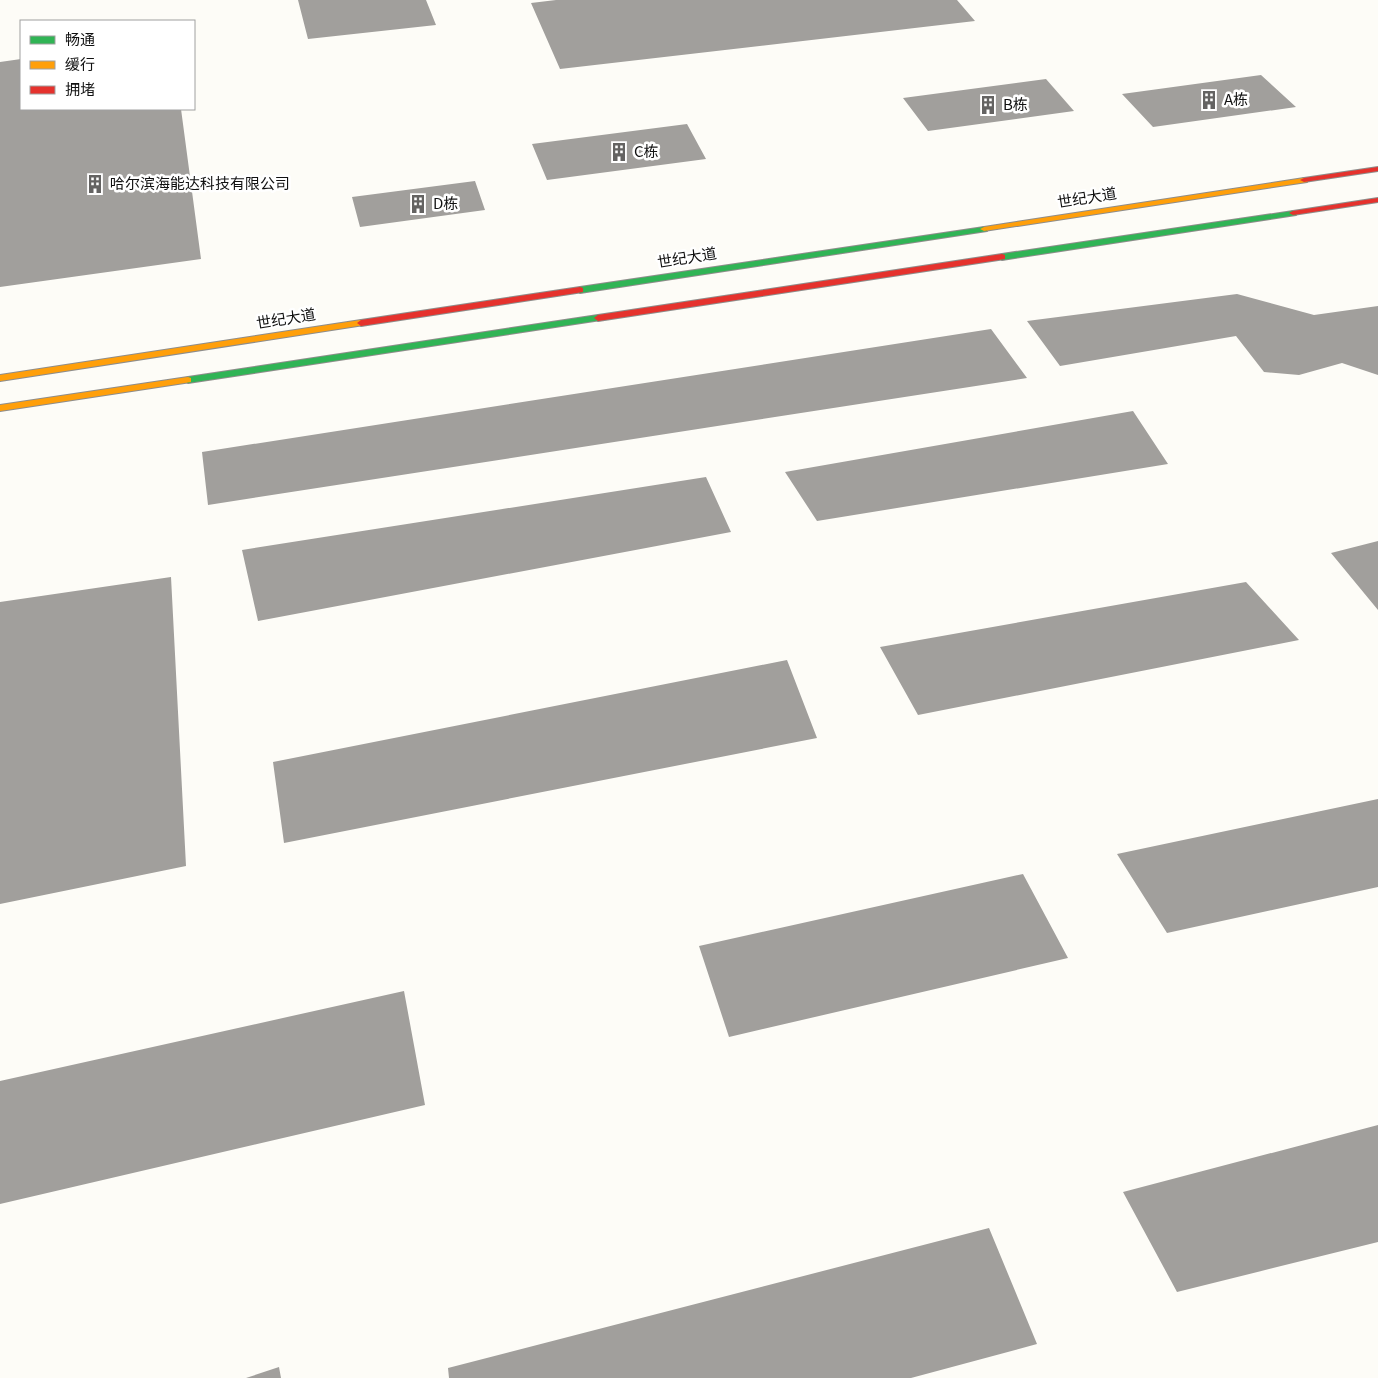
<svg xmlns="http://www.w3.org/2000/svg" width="1378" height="1378" viewBox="0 0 1378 1378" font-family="Georgia,'Noto Sans SC',serif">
<rect width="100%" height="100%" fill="#fdfcf7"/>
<!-- building -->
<path fill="#a19f9c" d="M298 0H426L436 25 308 39Z
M556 0H957L975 21 560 69 531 3Z
M21 59V109H181L201 259 0 287V62Z
M1261 75 1296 107 1153 127 1122 94Z
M1046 79 1074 111 928 131 903 98Z
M687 124 706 159 547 180 532 144Z
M475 181 485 210 360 227 352 197Z
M1237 294 1314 315 1378 306V375L1342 363 1299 375 1264 372 1236 336 1060 366 1027 321Z
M991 329 1027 378 208 505 202 452Z
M1133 411 1168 464 817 521 785 472Z
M706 477 731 532 258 621 242 550Z
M1378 541V610L1331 553Z
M171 577 186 866 0 904V602Z
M1246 582 1299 640 918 715 880 647Z
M787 660 817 738 284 843 273 762Z
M1378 799V887L1167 933 1117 854Z
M1023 874 1068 958 729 1037 699 946Z
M404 991 425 1105 0 1204V1081Z
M1378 1125V1242L1177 1292 1123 1192Z
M989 1228 1037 1344 911 1378H449L448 1368Z
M279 1367 281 1378H246Z"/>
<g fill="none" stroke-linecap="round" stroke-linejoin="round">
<!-- fast casing -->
<g stroke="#8e8d8b" stroke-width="2">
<path id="fast" d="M1293 211 1297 213 1296 215 1002 260 998 257 1002 254Z
M984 227H987V231L580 293 576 290 580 287Z
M598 315 602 318 601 320 188 383 183 380 188 377Z"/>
</g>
<!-- slow casing -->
<g stroke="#8e8d8b" stroke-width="2">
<path id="slow" d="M1304 178 1308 180 1307 182 984 231 980 229 984 227Z
M361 320 364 321V325L0 381V375Z
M188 377 191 378V382L0 411V405Z"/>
</g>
<!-- jam casing -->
<g stroke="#8e8d8b" stroke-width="2">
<path id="jam" d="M1378 167V171L1304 182 1300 180 1304 178Z
M1378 198V202L1293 215 1289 213 1293 211Z
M1002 254 1005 255V259L598 321 594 318 598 315Z
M580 287 583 288V292L361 326 357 323 361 320Z"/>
</g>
<!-- fast -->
<use href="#fast" fill="#30b455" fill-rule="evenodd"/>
<!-- slow -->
<use href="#slow" fill="#ff9f0a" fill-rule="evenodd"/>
<!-- jam -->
<use href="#jam" fill="#e5322d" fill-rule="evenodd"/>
</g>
<!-- icons -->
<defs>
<g id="building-bare" transform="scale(1.5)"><path d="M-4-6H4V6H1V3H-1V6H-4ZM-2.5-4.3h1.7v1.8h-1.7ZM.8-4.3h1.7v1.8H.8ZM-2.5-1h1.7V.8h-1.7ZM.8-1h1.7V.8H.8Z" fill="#646362" stroke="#fff" stroke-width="2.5" paint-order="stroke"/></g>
</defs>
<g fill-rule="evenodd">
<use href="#building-bare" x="1209" y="100"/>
<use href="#building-bare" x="988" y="105"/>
<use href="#building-bare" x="619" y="152"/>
<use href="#building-bare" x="95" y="184"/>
<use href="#building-bare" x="418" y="204"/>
</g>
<g text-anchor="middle" stroke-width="5" stroke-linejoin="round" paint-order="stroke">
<!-- far-poi labels -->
<g font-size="15" fill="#111" stroke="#fff" text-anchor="start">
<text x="1224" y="105">A栋</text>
<text x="1003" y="110">B栋</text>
<text x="634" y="157">C栋</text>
<text x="110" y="189">哈尔滨海能达科技有限公司</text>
<text x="433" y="209">D栋</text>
</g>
<!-- far-street labels -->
<g font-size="15" fill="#111" stroke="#fff">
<text transform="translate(1087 198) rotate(-9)" y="5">世纪大道</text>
<text transform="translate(687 258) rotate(-9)" y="5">世纪大道</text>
<text transform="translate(286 319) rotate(-9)" y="5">世纪大道</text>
</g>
</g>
<!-- legend -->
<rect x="20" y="20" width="175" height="90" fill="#ffffff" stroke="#a0a0a0"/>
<rect x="30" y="36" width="25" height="8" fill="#30b455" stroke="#a0a0a0"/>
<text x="65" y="45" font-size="15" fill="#111111">畅通</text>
<rect x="30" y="61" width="25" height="8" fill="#ff9f0a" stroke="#a0a0a0"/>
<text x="65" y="70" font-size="15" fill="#111111">缓行</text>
<rect x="30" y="86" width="25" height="8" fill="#e5322d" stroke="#a0a0a0"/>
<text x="65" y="95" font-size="15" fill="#111111">拥堵</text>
</svg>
